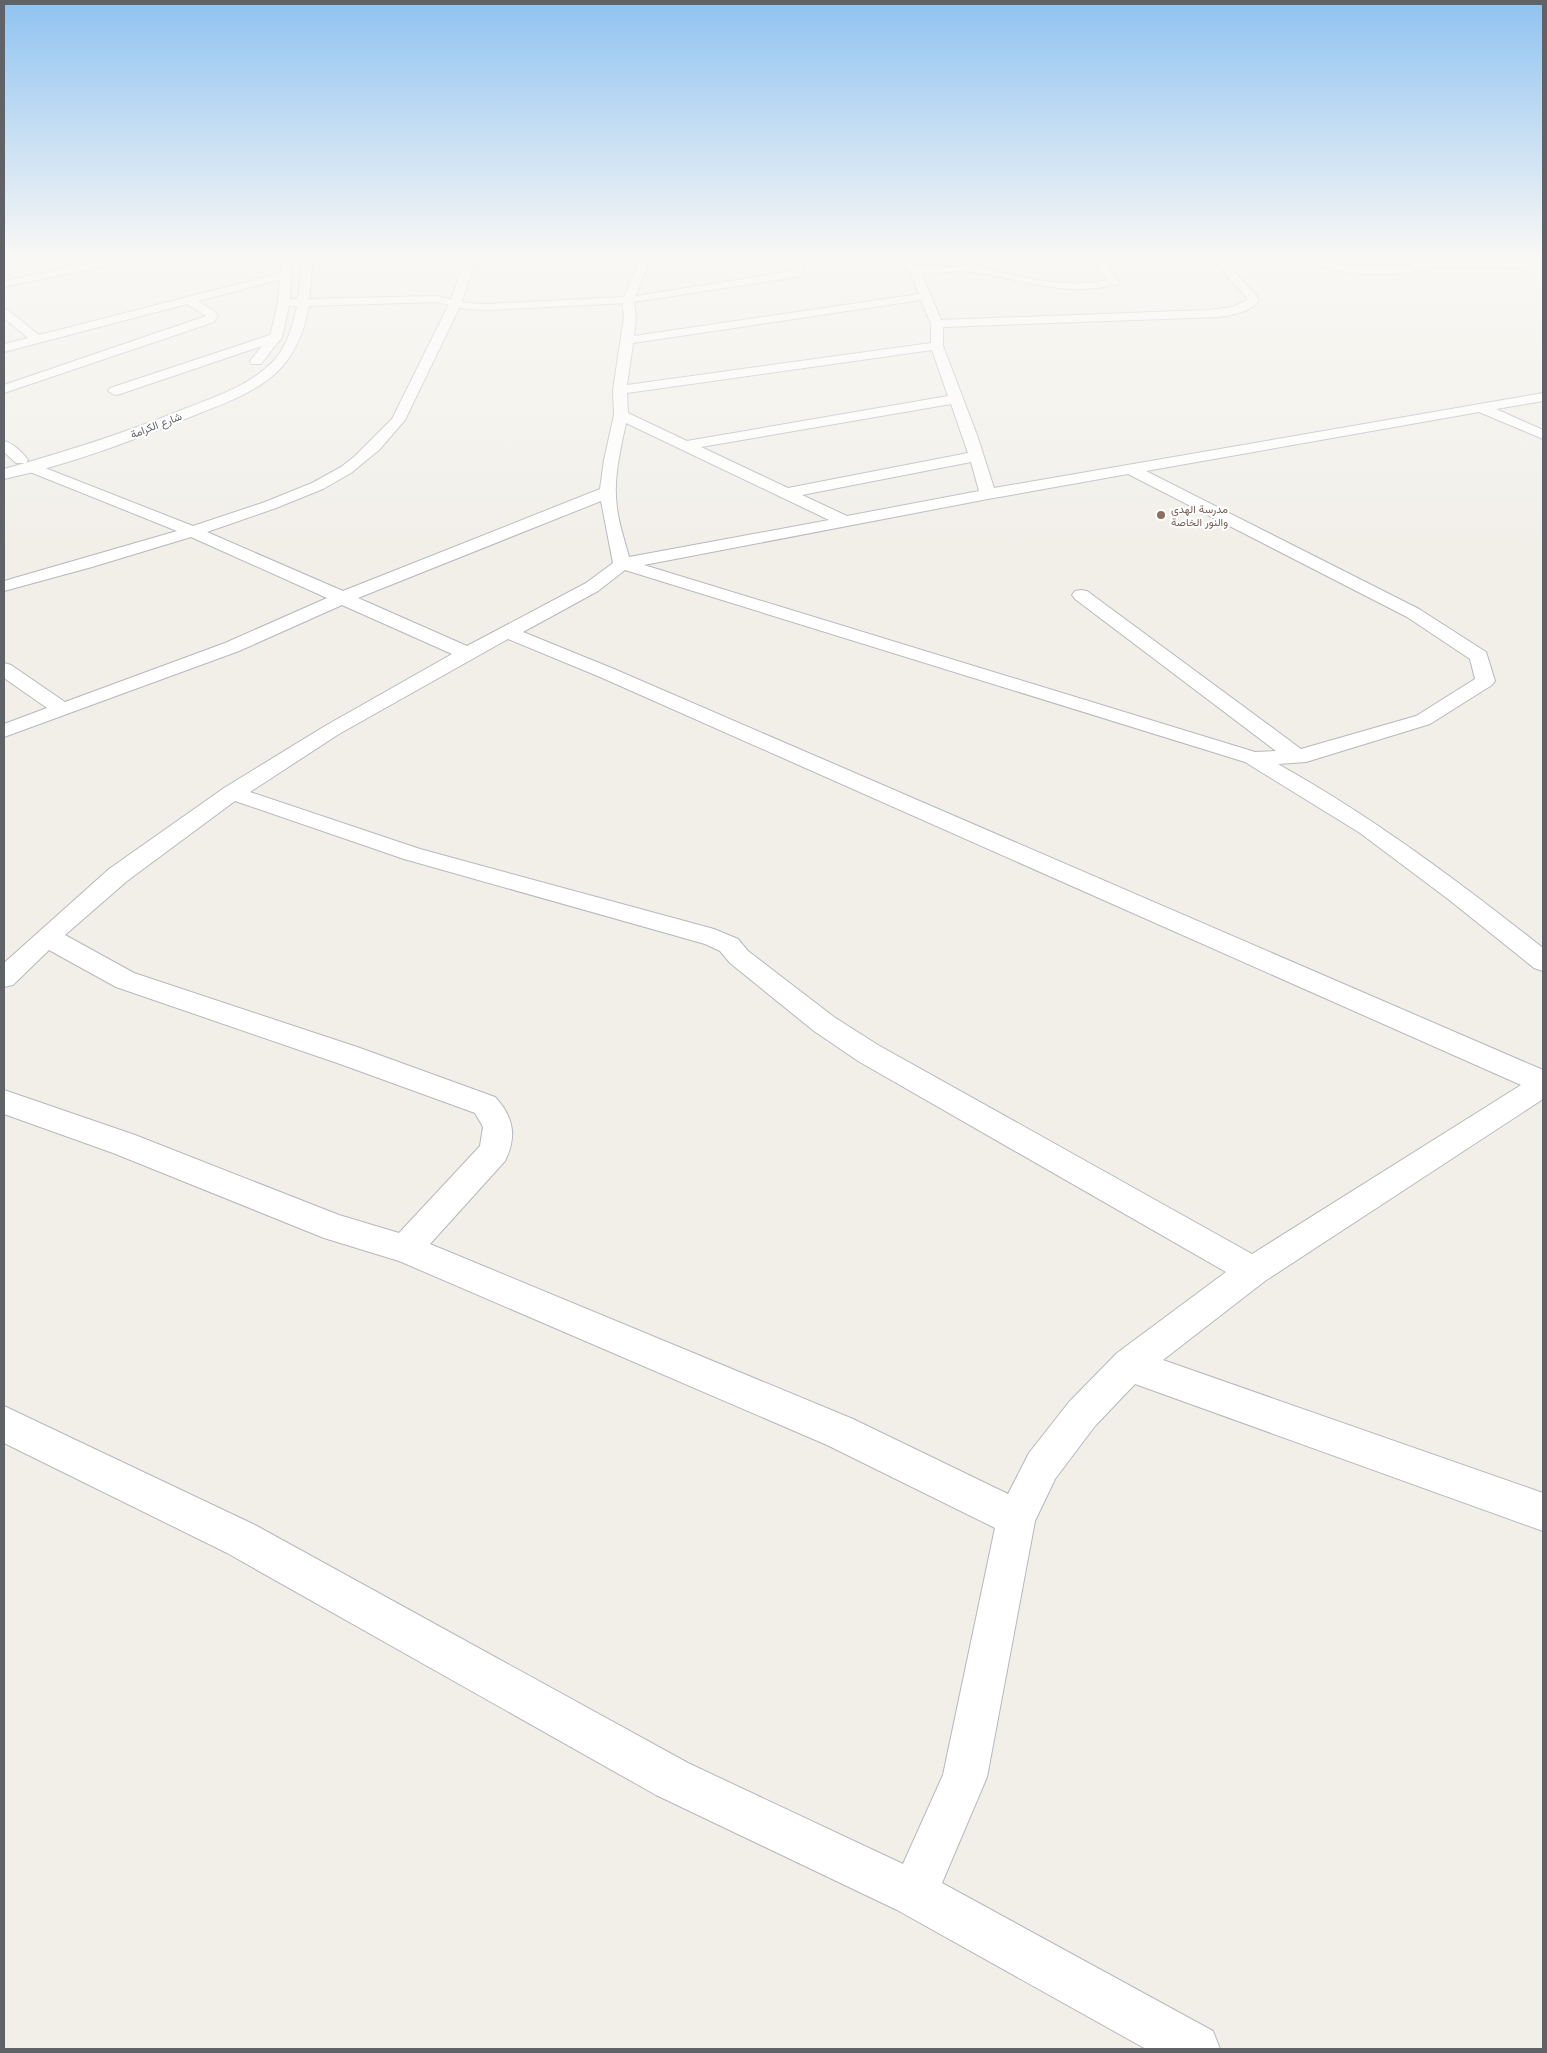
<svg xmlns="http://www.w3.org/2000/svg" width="1547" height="2053" viewBox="0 0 1547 2053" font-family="Helvetica,Vazirmatn,sans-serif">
<rect width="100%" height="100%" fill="#f1efe8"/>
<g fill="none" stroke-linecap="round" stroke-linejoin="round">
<!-- street casing -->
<g stroke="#b5b8bc" stroke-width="2">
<path id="street" d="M109 259H128L123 262 4 287V281Z
M466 259H476L461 304 405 420 379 450 351 473 323 489 276 508 207 532 343 591 600 489 604 460 614 415 613 390 624 317 622 300 624 298 793 271 785 259H795L803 268V274L797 277 634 302 636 317 634 336 919 294 910 272 898 259H909L918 268 967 266V259H977V267C1018 276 1065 290 1107 280L1092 259H1102L1119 282 1118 284C1063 298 1024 279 972 272 956 270 938 273 922 274L941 320 1208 310 1232 307 1247 300V298L1212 259H1222L1257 296 1258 302C1249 312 1233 315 1219 317L943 327V346L977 435 994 488 1543 393V401L1496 409 1543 430V439L1479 412 1146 471 1419 609 1486 652 1495 681 1492 685 1430 724 1306 762 1278 764C1373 817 1458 881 1543 948V971L1534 968 1448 899 1360 833 1245 762 625 570 598 591 523 632 614 669 1543 1070V1099L1265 1281 1163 1360 1543 1493V1531L1135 1384 1095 1426 1055 1479 1035 1521 987 1777 942 1883 1213 2031 1220 2049H1146L897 1910 656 1795 227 1553 4 1443V1406L255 1525 688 1763 903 1864 943 1775 995 1528 827 1445 399 1261 324 1238 113 1153 4 1114V1090L135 1135 339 1215 399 1233 480 1146 483 1127 475 1113 340 1064 116 987 49 950 13 985 4 987V963L109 869 224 788 325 726 452 654 342 605 239 651 4 737V724L47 708 4 678V663L11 665 65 702 225 643 327 598 191 537 92 567 4 591V581L177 531 25 470 22 467 25 464H35L193 526 265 502 312 483 341 467 355 456 392 419 449 304ZM921 300 931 324V343L627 385 633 343ZM932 350 948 396 687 441 628 413 627 393ZM951 404 968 453 788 488 701 447ZM626 423 829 520 629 557C625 541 619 525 617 508 613 480 620 451 626 423ZM971 462 979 491 847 516 802 495ZM1128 474 1407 617 1470 659 1475 679 1416 716 1301 749 1087 591 1081 590 1075 591 1072 595 1075 599 1276 751 1255 752 644 565 988 499ZM601 501 613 563 586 583 467 646 358 598ZM508 639 600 677 1521 1085 1252 1254 878 1045 834 1017 748 951 738 939 714 929 420 849 250 792 339 734ZM235 801 404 859 705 944 720 951 730 963 814 1031 858 1061 1226 1272 1117 1353 1069 1402 1029 1453 1008 1494 853 1419 430 1244 505 1161C517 1137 514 1117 495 1097L360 1048 134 973 65 935 127 881Z
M641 259H662C658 264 647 264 641 262Z
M1309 259H1322L1346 265 1382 268 1404 267 1423 262 1442 260 1526 262 1531 265 1526 268C1498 267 1469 266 1441 267 1427 267 1416 272 1403 273 1381 276 1324 275 1309 259Z
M285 272 289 273 290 275 289 277 198 301 214 311 218 316 214 322 4 393V385L206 316 187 304 4 352V344L28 338 4 318V309L8 310 39 335Z
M276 333 282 337 280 340 120 394 115 395 108 391 110 388Z
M4 441C13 443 23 453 28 460L26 463H16L4 452Z"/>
</g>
<!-- secondary casing -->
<g stroke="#b6babf" stroke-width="2">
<path id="secondary" d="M282 259H292L290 299H298L303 259H313L309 299 437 296 466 303 488 304 624 297 640 259H650L634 300 628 303 488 310 466 309 437 302 309 306C304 332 295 355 276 373 254 393 223 404 195 415 134 440 69 465 4 479V469C65 452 125 433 184 409 215 397 253 385 276 358 288 343 293 325 297 306H289L282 337 261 364H251L250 361 270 336 278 303Z"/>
</g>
<!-- street -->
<use href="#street" fill="#fff" fill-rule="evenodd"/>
<!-- secondary -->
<use href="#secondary" fill="#fff" fill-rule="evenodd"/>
</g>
<!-- sky -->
<linearGradient id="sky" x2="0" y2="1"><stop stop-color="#8fc3f1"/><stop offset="0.47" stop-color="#f9f8f5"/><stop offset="1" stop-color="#f9f8f5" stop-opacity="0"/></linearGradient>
<rect width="1547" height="546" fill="url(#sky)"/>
<!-- markers -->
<circle fill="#8d6e63" stroke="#fff" stroke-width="2" cx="1161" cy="515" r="5"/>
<g text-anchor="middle" stroke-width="4.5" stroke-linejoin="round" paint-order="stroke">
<!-- far-street labels -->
<g font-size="11" fill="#5f6368" stroke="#fff">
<text transform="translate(156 425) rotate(-21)" y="4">شارع الكرامة</text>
</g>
<!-- far-education labels -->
<g font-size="11" fill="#785e54" stroke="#fff" text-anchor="start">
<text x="1171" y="513">مدرسة الهدى<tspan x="1171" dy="13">والنور الخاصة</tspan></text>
</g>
</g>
<!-- border -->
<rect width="1547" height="2053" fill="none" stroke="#5f6368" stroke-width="10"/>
</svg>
